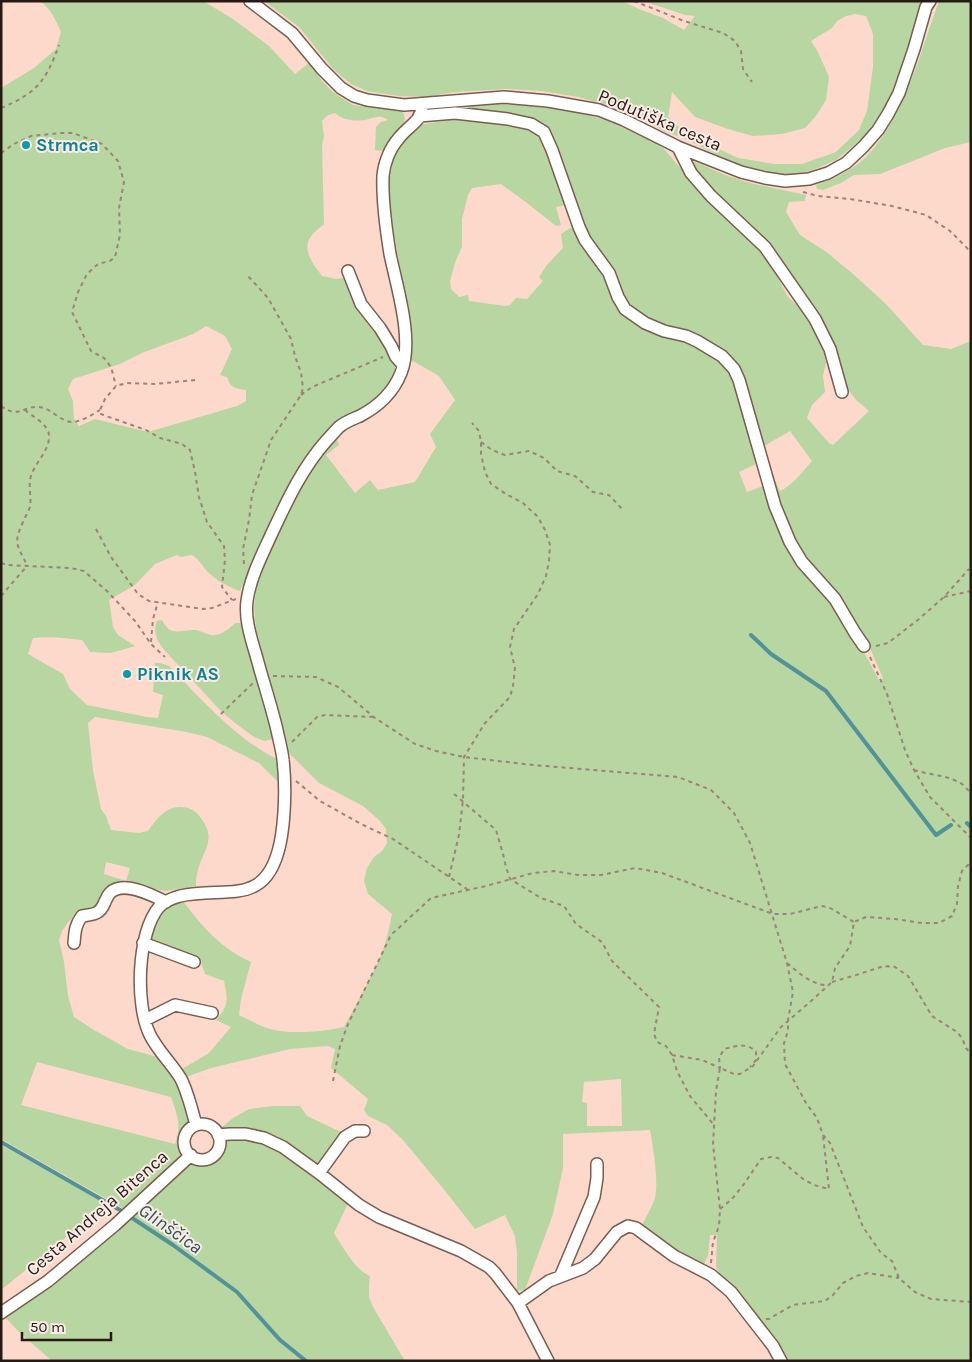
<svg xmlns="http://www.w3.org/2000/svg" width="972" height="1362" viewBox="0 0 972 1362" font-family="Karla,sans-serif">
<rect width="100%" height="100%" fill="#fcd9cb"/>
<!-- green -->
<path fill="#b8d6a1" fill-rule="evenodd" d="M40 1H203L233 19 269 46 295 74 309 63 322 81 333 92 353 105 403 112 405 119 403 126 383 151 375 150 376 127 381 122 388 120C381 115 377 117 369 119 359 122 343 121 335 113L328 115 322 121 324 137 322 145 324 224C320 228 315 231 312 235 300 249 314 265 322 276L336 279 345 278 351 282 391 348 396 371 387 389 366 405 338 422 314 445 300 466 252 564 240 591C228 587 217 581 208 572 202 566 199 559 192 555L181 557 177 555 155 564 135 585 109 600 113 627 118 635 135 646 111 653 90 652 82 640C66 638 50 636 33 638L28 654 63 674 70 689 87 705 147 717 158 718 163 695 153 692 155 663H160L169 666C199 697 237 740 277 759L279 769V783L259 763 207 737 187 732 95 717 88 723 93 771 101 809 106 816 111 830 139 833 148 831C156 820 165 807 180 807 189 807 195 810 200 817 219 840 201 852 197 874 196 878 196 882 196 886L166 891 127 884H115L105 890 99 905 80 911 69 921 62 931 59 940 64 962 68 996 74 1017 94 1030 128 1049 158 1057 170 1074 183 1097 191 1124 185 1129 181 1140 183 1150 178 1159 124 1209 1 1139V88L34 68 56 49 61 32C55 19 51 9 40 1ZM206 326 225 336 232 349 220 375 227 377C230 388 236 389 246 390V401L237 406 148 432 95 419 79 426 74 419 73 401 68 389 73 379 120 364 142 353 193 334ZM106 862 130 868 126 881 104 874ZM37 1062 171 1097C177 1114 182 1126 175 1144L21 1105Z
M264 1H622L639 9 663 18 684 30 695 16 685 15 643 1H922L919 7 909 51 895 92 872 130 836 160 813 170 798 174H783L760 170 736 164 681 137 666 132 622 109 578 97 542 91 506 89 455 92 426 97 398 96 367 91 351 84 334 70 299 27ZM855 14 866 16 873 34V67L867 111 859 130 836 152 802 164H774L738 158 685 133 668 117 672 92 695 117 728 129 753 136 782 134 805 128 816 116 826 100 829 77 818 52 811 41 832 28 837 21 846 16Z
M939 1H971V142L945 148 880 174 854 175 841 183 823 190 817 189 816 185C832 180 854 169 866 157 906 115 919 55 939 1Z
M505 104 566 109 606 120 655 142 664 149 690 179 741 227 757 246 775 273 788 297 808 315 821 340 826 362 823 376 825 392 812 405 807 418 829 443 833 445 869 411 856 400 848 389 841 376 828 333 797 285 768 247 756 234 708 189 694 173 691 166 693 163 696 162 725 175 750 183 806 195 805 201 789 202 786 212 800 235 825 251 852 273 886 304 923 345 951 349 971 341V1361H786L785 1357 758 1324 742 1298 721 1277 716 1267 717 1235H710L708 1256 704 1264H695L685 1259 645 1230 643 1223C647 1215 652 1207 655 1198 659 1182 653 1146 650 1130L563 1134V1168L553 1214 525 1290 517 1291V1253L515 1236 505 1215 475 1229 446 1192 403 1140 387 1125 368 1116 364 1110 368 1099 331 1068 335 1049 328 1046 290 1049 211 1068 186 1077 182 1069 209 1053 231 1027 216 1020C229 1005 228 1000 224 981L205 974 200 959 150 938 161 916 169 907 173 903 189 898 183 901C203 928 221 948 251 962L241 999 239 1015C248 1019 257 1025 267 1028 288 1035 322 1032 344 1027 357 1003 371 978 382 953 387 940 389 927 392 914L368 894 364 881 367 868 374 857 382 851 387 843 386 829 380 821 363 806 319 783 288 752 287 742 256 629 254 607 257 583 271 548 299 489 318 456 337 440 339 445 326 455 355 493 370 480 378 490 415 482 436 447 430 434 455 400 439 376 411 360V327L389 207V178L391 164 397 149 406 136 419 125 461 118 496 120 531 127 542 136 551 154 562 185 566 205 556 207 561 225 556 226 527 203 501 184 472 188 468 195 462 219V247L456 260 450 281 451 289 459 297 468 295 469 301 505 306 510 305 516 298 527 299 543 281 539 277 547 265 563 248 561 234 570 228 576 229 583 243 604 272 616 299 625 313 641 324 692 340 719 356 733 370 753 439 756 463 754 465 739 472 747 492 766 485 777 520 793 552 803 568 832 599 850 630 859 643 880 682 883 678 868 644 862 640 854 628 839 598 813 572 803 559 789 534 773 494 736 366 724 353 710 345 695 336 646 321 629 308 621 297 610 269 590 241 580 223 571 190 557 151 547 131 532 120 499 114 468 111V105ZM790 431 812 461C802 472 793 485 780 491L775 480 764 446ZM621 1079 622 1126H587V1103L582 1102 584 1082Z
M162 620C171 638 180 629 196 630 202 631 209 636 215 635 223 634 230 628 235 623H242L274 739 264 741 254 737 235 723 221 711 167 653C159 644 152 634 157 621Z
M273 1106H300L307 1116 341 1132 326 1157 321 1162 315 1165 291 1147 222 1130V1127L233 1118 249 1109Z
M240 1137 269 1144 349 1201 334 1233C342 1246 356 1271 370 1276L369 1286V1297L373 1307 405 1361H52L18 1331 4 1316C31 1301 54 1282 78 1262 118 1230 158 1198 192 1160 212 1164 219 1158 224 1139Z
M1 1145 107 1204 1 1290Z"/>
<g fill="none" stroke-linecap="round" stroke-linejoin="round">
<!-- stream -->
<path stroke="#539298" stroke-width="4" d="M751 635 771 654 826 691 936 835 951 825
M967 823 971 827
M1 1142 120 1210 173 1245 237 1292 280 1340 306 1361"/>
<!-- minor casing -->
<g stroke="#7a5c50" stroke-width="14">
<path id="minor" d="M250 1 292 33 322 69 341 88 354 96 367 100 404 105 504 97 548 101 599 110 624 120 678 147 741 172 765 178 785 181 809 179 828 173 846 163 864 146 878 130 888 114 899 93 914 49 926 7 930 1
M419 116 455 113 508 119 531 124 544 132 552 150 579 227 585 240 609 273 618 297 625 309 645 323 664 331 686 336 697 341 722 356 734 369 739 380 775 506 790 542 802 562 835 599 855 633 864 646
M678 147 691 173 711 196 765 247 815 319 830 349 842 392
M348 271 361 304 380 328 391 346 396 357 403 365
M74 943C75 932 75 925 82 916 93 914 99 915 104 904 106 900 107 896 110 893 123 880 152 895 166 902
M143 943 194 962
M145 1020 175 1005 212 1013
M184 1142a18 18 0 1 1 36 0a18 18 0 1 1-36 0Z
M196 1125C192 1110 188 1093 181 1079 172 1064 158 1051 150 1035 135 1005 137 933 159 907 165 901 172 898 180 896 227 886 266 908 280 844 285 820 286 784 283 760 282 750 279 740 277 730 272 709 265 687 259 666 254 646 244 622 247 601 250 578 262 555 272 533 287 501 302 468 327 440 331 436 335 431 339 427 345 422 353 419 360 416 379 406 393 393 401 373 414 340 397 288 390 254 386 229 382 202 383 176 384 163 390 148 399 138 405 130 415 124 420 116 421 112 422 108 423 104
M218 1135 230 1134H246L264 1138 283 1147 319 1173 359 1205 379 1217 461 1251 489 1267 495 1273 518 1303 548 1361
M319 1173 345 1137 355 1131H364
M561 1275 594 1197 597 1178V1164
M518 1303 549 1281 583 1268 595 1259 617 1232 628 1226 636 1228 674 1256 711 1275 731 1292 773 1346 781 1361
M1 1313 48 1281 115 1225 191 1155"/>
</g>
<!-- path -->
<path stroke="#9c8379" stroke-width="2" stroke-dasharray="4 4" stroke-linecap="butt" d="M634 1 684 21 723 33 735 41 741 51 743 69 752 82
M1 108C37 93 46 81 59 45
M1 153 14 144 31 136 61 133H73L102 144 118 161 124 182 119 208 120 235 115 257 110 261 98 264 87 274 78 292 72 312 91 351 104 358 111 367 116 386
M803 192 818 196 850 199 892 206 926 215 950 231 971 252
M195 380 155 384 127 383 116 386 105 399 100 410 101 414 106 416 146 430 160 438 182 444 190 450 195 472 199 497 207 522 224 546 225 560 222 587 232 600
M301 395 312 387 383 357
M1 406C19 419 22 406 39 407 51 408 60 421 71 422 82 422 91 415 100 410
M25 410C33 417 48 424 49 435 50 449 37 461 32 473 27 485 32 496 30 507 28 512 25 517 23 522 13 543 17 545 27 565
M481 442 492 450 505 455 529 451 544 458 557 471 575 476 593 492 609 495 623 510
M96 529 111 557 138 594 149 601 203 609 212 608 236 599
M1 563 7 565 71 568 84 571 108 592 135 621 151 644 165 657
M244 564 243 549 249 520 252 495 271 440 301 395 303 388 301 373 295 356 291 339 268 298 248 276
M1 596 27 566
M944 597 971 591
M151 642 153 619 158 602
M876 646 888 643 919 619 944 597 969 569
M870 657 887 694 905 750 914 770 930 797 971 838
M273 676 316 677 338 687 375 718 415 744 436 751 464 757 533 765 678 777 711 790 734 813 750 843 787 963 793 992 788 1020V1031L784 1043 785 1064 806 1103 817 1118 823 1135 830 1143 863 1227 881 1253 892 1261 899 1278 915 1292 931 1299 971 1302
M221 714 253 683
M292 742 317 717 325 715 373 717
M914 770C930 775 948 775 962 784 965 787 968 790 971 793
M296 781 320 801 361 824 393 839 467 889
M454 794 496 830 503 854 506 867 510 879 541 898 564 906 576 924 602 942 612 961 659 1007 654 1034 657 1042 666 1046 672 1055 677 1071 690 1096 714 1125
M449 877 459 835 463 800 464 757 485 723 510 697 513 686 515 668 510 647 514 629 538 594 546 576 549 561 550 545 545 530 538 517 523 503 506 494 491 484 485 472 481 454V442L479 431 472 423
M787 963C799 973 809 983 825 985
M832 982 856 975 884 966 895 967 908 976 932 1016 957 1032 962 1038 966 1048 971 1054
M672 1055 702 1060 720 1068 719 1058 724 1049C736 1046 747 1042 756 1052V1060L750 1067
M333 1081 340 1046 348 1024 391 935 431 898 486 886 533 873 554 871 578 875H601L635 868 662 873 773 914H790L822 906 830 908 854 922
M720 1209 732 1199 744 1184 761 1159 771 1157 778 1158 803 1179 814 1185 829 1189 823 1135
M711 1263 713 1242 719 1226 720 1209 713 1144 716 1091 720 1068 734 1074H740L753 1066 781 1027 810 1002 832 982 835 968 850 946 854 922 866 917 895 919 922 923H939L952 916 957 904 958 886 962 871 971 862
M766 1319H769L793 1305 825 1301 833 1295 843 1283 856 1276 868 1273 899 1278"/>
<!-- minor -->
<use href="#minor" stroke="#fff" stroke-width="11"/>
</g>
<!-- markers -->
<g fill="#0f9aa8" stroke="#faebe6" stroke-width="2">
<circle cx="26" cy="145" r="5"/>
<circle cx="127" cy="674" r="5"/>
</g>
<g text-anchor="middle" stroke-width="4" stroke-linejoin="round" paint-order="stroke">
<!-- street labels -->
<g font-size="18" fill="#261a15" stroke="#faebe6">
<text transform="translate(660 120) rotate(23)" y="6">Podutiška cesta</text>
<text transform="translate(97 1213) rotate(-41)" y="6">Cesta Andreja Bitenca</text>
</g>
<!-- culture labels -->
<g font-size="18" font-weight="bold" fill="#0d838f" stroke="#faebe6" text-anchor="start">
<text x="36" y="151">Strmca</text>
<text x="137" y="680">Piknik AS</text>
</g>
<!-- water labels -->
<g font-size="19" font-style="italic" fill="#275358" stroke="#faebe6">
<text transform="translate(171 1228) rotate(35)" y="7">Glinščica</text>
</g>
</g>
<!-- border -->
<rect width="972" height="1362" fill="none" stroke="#261a15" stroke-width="5"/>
<!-- scale -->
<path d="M22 1332v8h89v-8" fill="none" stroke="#261a15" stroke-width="2.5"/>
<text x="30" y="1332" font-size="15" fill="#261a15" stroke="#faebe6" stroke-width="4" paint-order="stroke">50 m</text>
</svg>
